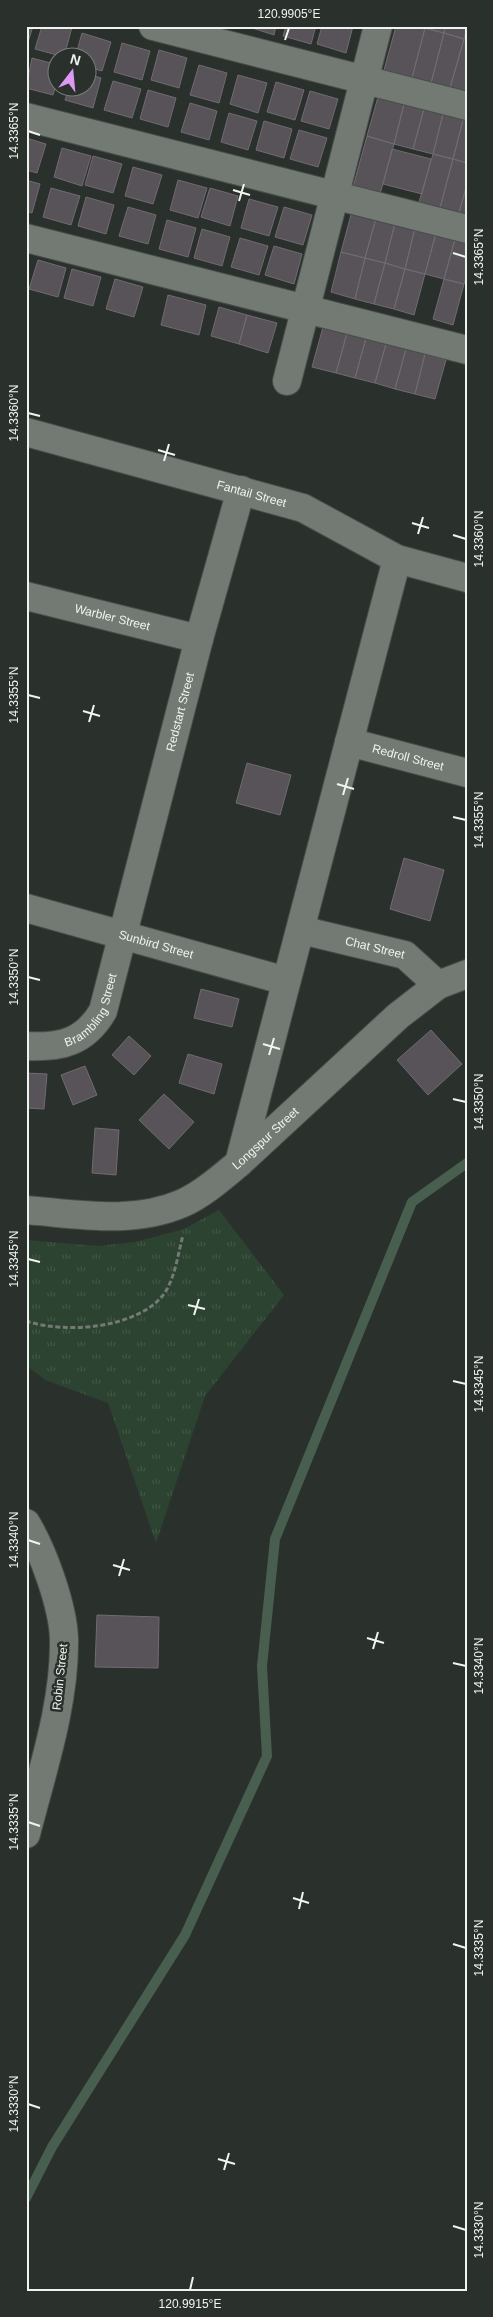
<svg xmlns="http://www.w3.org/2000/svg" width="493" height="2317" viewBox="0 0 493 2317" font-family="Helvetica,sans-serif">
<defs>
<pattern id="park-tufts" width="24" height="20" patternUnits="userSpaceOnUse" patternTransform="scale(1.25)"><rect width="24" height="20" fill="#2c4331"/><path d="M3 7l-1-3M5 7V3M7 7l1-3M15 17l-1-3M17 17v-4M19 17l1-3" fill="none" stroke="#415645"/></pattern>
</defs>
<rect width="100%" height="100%" fill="#2a302b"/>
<!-- park -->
<path fill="url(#park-tufts)" d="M219 1210 284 1295 205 1396 156 1543 108 1403 45 1380 26 1365V1240L98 1246 135 1242 184 1229Z"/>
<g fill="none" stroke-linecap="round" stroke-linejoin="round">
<!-- stream -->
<path stroke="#485f4f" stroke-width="10" d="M26 2198 52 2147 185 1935 267 1756 262 1666 275 1539 412 1202 467 1163"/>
</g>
<!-- building -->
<path fill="#585359" stroke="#706b71" d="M26 26H33L26 49Z
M42 26 72 27 64 57 35 49Z
M246 26H276L274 35Z
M286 26H316L311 44 283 36Z
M322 26H353L346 53 317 44Z
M396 26 425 28 412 78 384 70Z
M425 26H445L444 33 425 28Z
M445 26H467L464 39 444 33Z
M425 28 444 33 431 83 412 78Z
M82 33 111 42 102 71 88 67V58H75Z
M444 33 464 39 450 88 431 83Z
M464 39 467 40V93L450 88Z
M122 43 150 51 142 80 114 72Z
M159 50 187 58 179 88 151 80Z
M32 58 58 65V78L53 95 26 88Z
M199 65 227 73 219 103 190 95Z
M88 74 101 78 93 108 65 100 69 88H88Z
M238 75 267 83 258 113 230 104Z
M113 81 141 89 132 118 104 110Z
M276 82 304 90 295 120 267 112Z
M148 90 176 98 168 127 140 119Z
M310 91 338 99 329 129 301 121Z
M378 97 404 104 394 144 367 136Z
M190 103 217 111 209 140 181 132Z
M404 104 424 109 413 149 394 144Z
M424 109 443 114 433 154 413 149Z
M229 113 257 121 248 150 221 142Z
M443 114 463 120 453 159 433 154Z
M463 120H467V163L453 159Z
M264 121 292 129 284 158 256 150Z
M299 130 327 138 318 167 290 159Z
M367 136 394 144 380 194 353 187Z
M26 138 46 144 37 173 26 170Z
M62 148 91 156 82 186 54 177Z
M392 149 431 159 422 194 383 184Z
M433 154 453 159 440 208 419 202Z
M93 156 122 164 113 193 85 185Z
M453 159 467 163V184L459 213 440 208Z
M133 167 162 175 153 204 125 196Z
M26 180 40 184 32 213 26 211Z
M178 180 207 188 198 218 170 210Z
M467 184V215L459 213Z
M51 188 80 196 71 225 43 217Z
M210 188 238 196 230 226 201 217Z
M86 197 114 205 106 234 78 226Z
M249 199 278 207 269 236 241 228Z
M128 207 156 215 148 244 119 236Z
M284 207 312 215 303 245 275 237Z
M352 211 376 218 365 258 341 252Z
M376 218 395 223 385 263 365 258Z
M167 220 196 228 188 257 159 249Z
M395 223 415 228 405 269 385 263Z
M415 228 436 233 425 274 405 269Z
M202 229 230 237 222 266 194 258Z
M436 233 455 239 444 279 425 274Z
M240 238 268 246 259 275 231 267Z
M455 239 467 242V274L464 284 444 279Z
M274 246 302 254 294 284 265 275Z
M341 252 365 258 355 299 331 292Z
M365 258 385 263 374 304 355 299Z
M38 260 66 268 58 297 29 289Z
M385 263 405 269 394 309 374 304Z
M72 269 101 277 93 306 64 298Z
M405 269 425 274 414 315 394 309Z
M115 279 143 287 134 317 106 309Z
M444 279 464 284 453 325 433 319Z
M168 295 206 305 199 335 161 325Z
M219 307 247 315 239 344 211 336Z
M247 315 277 323 268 353 239 344Z
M323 327 347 333 336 373 312 367Z
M347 333 366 338 355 378 336 373Z
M366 338 386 344 375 383 355 378Z
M386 344 406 349 395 389 375 383Z
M406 349 425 354 415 394 395 389Z
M425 354 446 360 435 399 415 394Z
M247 763 291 775 280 815 236 803Z
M404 858 444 870 430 921 390 909Z
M201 989 239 999 232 1027 194 1018Z
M431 1030 462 1064 428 1095 397 1060Z
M129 1036 151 1056 134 1075 112 1055Z
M188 1054 222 1064 214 1094 179 1083Z
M85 1066 97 1095 73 1105 61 1075Z
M26 1073 47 1074 44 1109 26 1108Z
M164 1094 194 1122 169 1149 139 1120Z
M95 1128 119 1130 116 1175 92 1173Z
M97 1615 159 1617 158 1668 95 1667Z"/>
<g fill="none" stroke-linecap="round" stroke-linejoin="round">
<!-- minor casing -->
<g stroke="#474d48" stroke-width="30">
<g id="minor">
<path d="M153 26 467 106"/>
<path d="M26 117 467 229"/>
<path d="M26 238 467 350"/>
<path d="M287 381 378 26"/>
<path id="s1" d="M26 432 303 508 397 559 467 578"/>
<path id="s2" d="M26 596 199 639"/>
<path id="s3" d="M349 742 467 773"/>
<path id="s4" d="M26 908 286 981"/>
<path id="s5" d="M301 930 405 955 438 985"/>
<path id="s6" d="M26 1046C61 1048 85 1042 103 1011L199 639 241 490"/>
<path d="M239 1163 397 559"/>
<path id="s7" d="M26 1210C78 1214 133 1225 183 1203 203 1194 222 1177 239 1163L398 1016 438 985 467 974"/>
<path d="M26 1523C43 1551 63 1606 64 1639 65 1705 42 1771 26 1834"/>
</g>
</g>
<!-- path -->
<path stroke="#737974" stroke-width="3" stroke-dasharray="5 2.5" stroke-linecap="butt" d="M26 1321C65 1334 137 1329 164 1294 175 1278 178 1254 183 1235"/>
<!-- minor -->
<use href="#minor" stroke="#737a74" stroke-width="28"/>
</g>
<!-- ticks -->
<path fill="none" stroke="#f0f4f1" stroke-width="2" d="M285 40 289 28M28 131 40 135M233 190 250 195M239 201 244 184M453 253 466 257M28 413 40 416M158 450 175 455M164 461 169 444M412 523 429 528M418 534 423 517M453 535 466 539M28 695 40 698M83 711 100 716M89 722 94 705M337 784 354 789M343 795 348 778M453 817 466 820M28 977 40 980M263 1044 280 1049M269 1055 274 1038M453 1099 466 1102M28 1259 40 1262M188 1305 205 1309M194 1315 199 1299M453 1381 466 1384M28 1540 40 1544M113 1565 130 1570M119 1576 124 1559M367 1638 384 1643M373 1649 378 1632M453 1663 466 1666M28 1822 40 1826M293 1898 309 1903M299 1909 303 1892M453 1944 466 1948M28 2104 40 2108M218 2159 235 2164M224 2170 229 2153M453 2226 466 2230M190 2290 193 2277"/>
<g text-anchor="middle" stroke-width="5" stroke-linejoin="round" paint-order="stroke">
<!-- street labels -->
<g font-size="12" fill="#f0f4f1" stroke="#2a302b">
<text dy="4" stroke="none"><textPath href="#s1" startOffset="234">Fantail Street</textPath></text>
<text dy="4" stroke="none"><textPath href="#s2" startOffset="89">Warbler Street</textPath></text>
<text dy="4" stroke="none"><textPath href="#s6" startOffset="399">Redstart Street</textPath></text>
<text dy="4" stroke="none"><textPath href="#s3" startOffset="61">Redroll Street</textPath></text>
<text dy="4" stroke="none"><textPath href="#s4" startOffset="135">Sunbird Street</textPath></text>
<text dy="4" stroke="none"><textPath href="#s5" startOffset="76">Chat Street</textPath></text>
<text dy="4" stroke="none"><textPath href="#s6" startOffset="84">Brambling Street</textPath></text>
<text dy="4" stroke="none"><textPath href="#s7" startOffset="264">Longspur Street</textPath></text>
<text transform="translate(60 1677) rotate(-84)" y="4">Robin Street</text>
</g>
</g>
<!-- border -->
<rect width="493" height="2317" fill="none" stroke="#2a302b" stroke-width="55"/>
<!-- north arrow -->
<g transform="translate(72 72) rotate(16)"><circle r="24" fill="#2a302b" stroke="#797e7a"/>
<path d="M0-4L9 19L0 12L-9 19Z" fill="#dd99f4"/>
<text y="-8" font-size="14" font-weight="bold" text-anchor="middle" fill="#f0f4f1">N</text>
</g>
<rect x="28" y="28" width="438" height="2262" fill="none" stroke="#f0f4f1" stroke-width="2"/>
<g font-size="12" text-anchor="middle" fill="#f0f4f1">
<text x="289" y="18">120.9905°E</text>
<text transform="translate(14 131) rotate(-90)" y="4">14.3365°N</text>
<text transform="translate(479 257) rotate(-90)" y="4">14.3365°N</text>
<text transform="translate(14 413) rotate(-90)" y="4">14.3360°N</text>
<text transform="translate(479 539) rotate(-90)" y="4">14.3360°N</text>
<text transform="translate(14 695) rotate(-90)" y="4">14.3355°N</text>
<text transform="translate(479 820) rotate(-90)" y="4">14.3355°N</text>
<text transform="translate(14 977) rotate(-90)" y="4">14.3350°N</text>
<text transform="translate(479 1102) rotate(-90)" y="4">14.3350°N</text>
<text transform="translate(14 1259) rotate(-90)" y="4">14.3345°N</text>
<text transform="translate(479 1384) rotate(-90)" y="4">14.3345°N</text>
<text transform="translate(14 1540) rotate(-90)" y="4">14.3340°N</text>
<text transform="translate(479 1666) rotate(-90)" y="4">14.3340°N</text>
<text transform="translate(14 1822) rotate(-90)" y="4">14.3335°N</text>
<text transform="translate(479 1948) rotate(-90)" y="4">14.3335°N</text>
<text transform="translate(14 2104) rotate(-90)" y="4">14.3330°N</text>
<text transform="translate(479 2230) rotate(-90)" y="4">14.3330°N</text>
<text x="190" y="2308">120.9915°E</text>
</g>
</svg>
